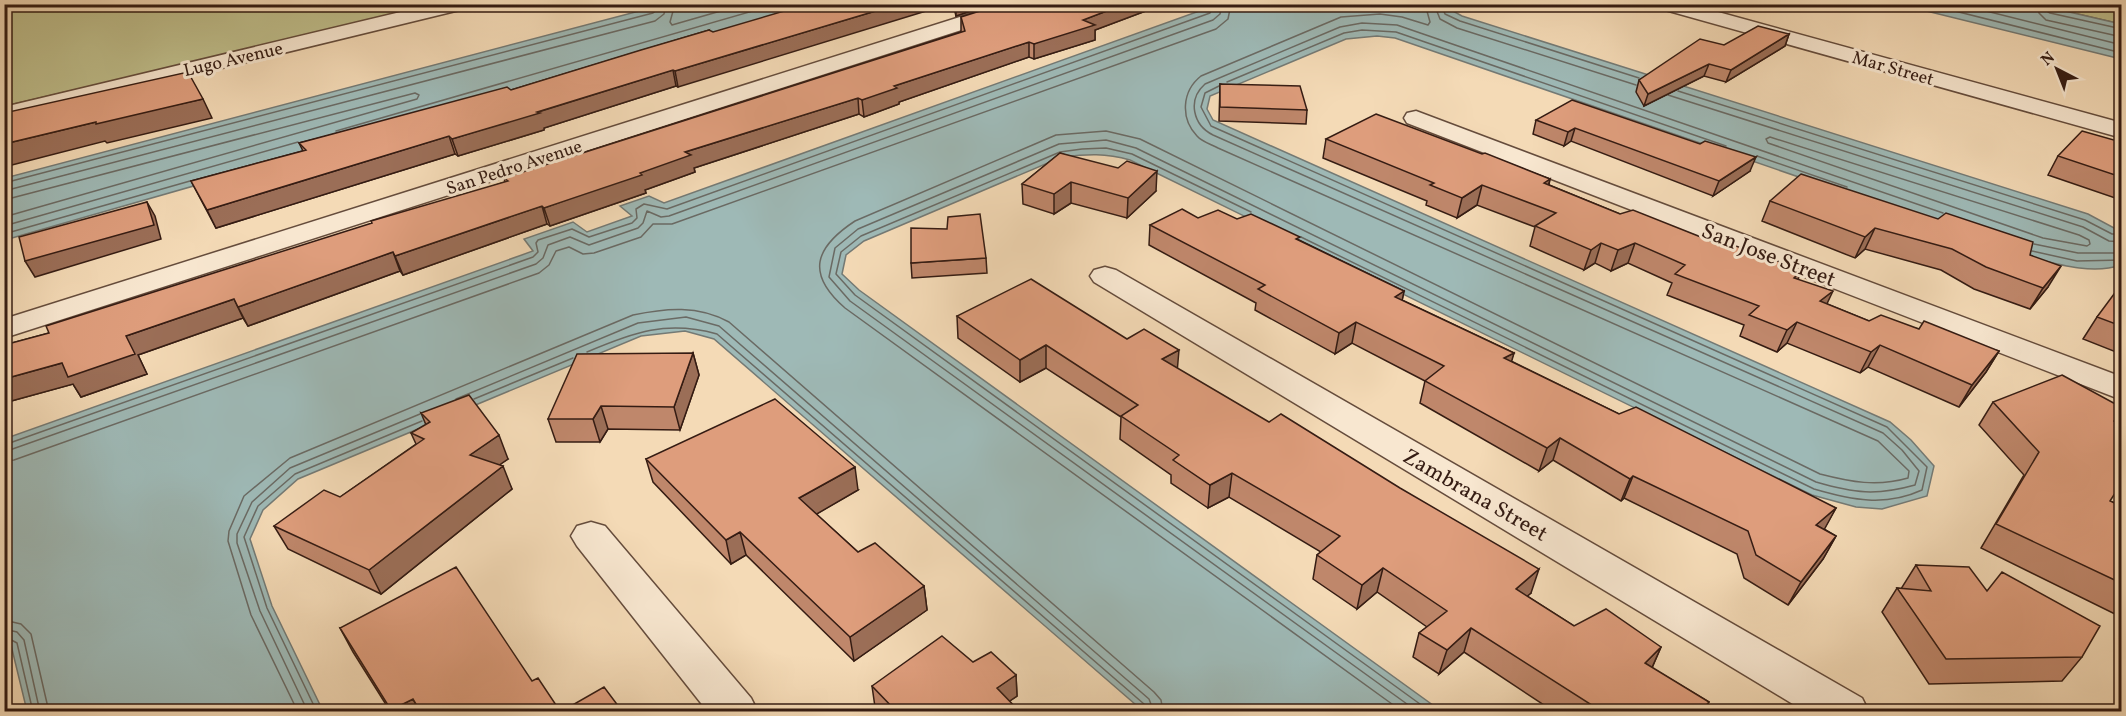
<svg xmlns="http://www.w3.org/2000/svg" width="2126" height="716" viewBox="0 0 2126 716" font-family="Vollkorn,serif">
<rect width="100%" height="100%" fill="#f4dab6"/>
<filter id="stains"><feTurbulence type="fractalNoise" baseFrequency=".00333" numOctaves="4"/><feColorMatrix values="0 0 0 0 .2 0 0 0 0 .09 0 0 0 0 .02 0 0 0 .5 -.17"/></filter>
<radialGradient id="worn" r=".72"><stop offset=".6" stop-color="#630" stop-opacity="0"/><stop offset="1" stop-color="#630" stop-opacity=".3"/></radialGradient>
<!-- green -->
<path fill="#bfbe8b" stroke="#7a6d4f" stroke-width="1.5" d="M5 4 440 5 5 106Z
M2039 5H2092L2121 11V24Z"/>
<!-- water -->
<path fill="#9eb9b6" stroke="#747a75" stroke-width="1.5" d="M662 5H826L5 240V178Z
M1216 5H1446L1449 9 1462 16 2088 214 2114 228H2121V265C2095 274 2064 266 2037 259L1395 38 1377 36 1346 39 1210 96 1207 109 1213 120 1890 422 1911 440 1934 466 1927 496 1882 509 1856 507 1812 495 1130 160C1105 153 1088 154 1062 157L864 241 846 255 842 274 859 290 1441 711H1143L714 339 685 331 641 336 298 479 263 510 250 539 272 606 323 711H27L11 645 5 641 4 439 533 251 524 239 573 222 587 232 632 216 620 206 649 196 664 203Z
M1902 5H2039L2121 24V59Z"/>
<g fill="none" stroke-linecap="round" stroke-linejoin="round">
<!-- shore -->
<path stroke="#6a6a64" stroke-width="1.5" d="M675 4 670 22 672 25 745 4
M1434 4 1440 19 1457 28 1636 85
M1441 4 1445 14 1460 21 1639 78
M1927 4 2122 53
M1958 4 2122 45
M2037 4 2039 13 2046 20 2122 37
M2045 4V10L2050 13 2122 29
M1227 82 1344 33 1362 30 1396 32 1726 146
M1219 86 1205 93 1201 107 1211 126 1887 427 1927 467 1922 490C1885 507 1852 500 1814 489L1301 237
M1678 91 2085 220 2112 234H2122
M1668 95 2083 227 2109 241 2122 242
M336 131 777 4
M1770 137 2079 235 2089 240 2090 244 2087 246 2043 238 1768 143 1766 139Z
M1757 156 1847 187
M4 183 653 13 657 10 658 4
M4 191 655 21 664 14 666 4
M4 200 415 93 419 95 417 99 4 217
M1251 212 1132 154 1106 148 1082 149 1060 152 861 236 841 252 836 274 855 295 1431 712
M4 226 298 142
M4 234 190 181
M2034 244 2078 253H2122
M2032 251 2077 261 2122 260
M587 352C634 332 667 320 717 334L1144 704 1146 712
M456 399 638 323 686 317 719 326 1149 699 1154 712
M474 399 573 358
M4 445 533 257 538 252 536 243 538 240 572 229 589 237 632 223 637 218 636 209 644 204 667 209 1210 13 1215 4
M4 452 536 264 543 258 548 245 570 237 589 245 638 228 643 223 647 211 661 217 669 216 1213 20 1220 14 1222 4
M4 461 14 460 539 273 549 265 556 251 569 247 583 254 594 253 641 237 653 224H672L1216 29 1228 19 1231 4
M4 620 21 624 31 634 49 712
M4 629 17 632 24 640 40 712
M4 636 17 643 33 712
M298 712 251 615 228 541 229 531 244 496 290 458 633 315C666 308 698 305 729 322L1154 692 1161 700 1163 712
M308 712 260 611 237 543V534L252 502 290 468 420 414
M317 712 267 608 244 537 258 506 295 474 422 421
M1403 712 845 308C806 274 814 248 855 221L1056 135 1106 131 1140 139 1820 474C1851 482 1877 487 1908 478L1909 471 1878 441 1218 148C1211 144 1202 142 1197 136 1180 118 1182 91 1201 76L1341 17 1380 14 1402 17 1428 25 1430 22 1425 4
M1418 712 850 301 829 277 835 248 858 229 1059 144 1106 140 1136 148 1816 482C1854 493 1876 496 1915 485L1919 471 1902 450 1883 433 1213 135C1193 125 1187 100 1205 84L1340 27 1362 23 1397 25 1943 213"/>
<!-- street casing -->
<g stroke="#654c3c" stroke-width="3">
<path id="street" d="M434 4H471L468 8 4 121V107Z
M1001 4H1033L1030 8 4 338V319Z
M1655 4H1689L2122 123V138L1658 8Z
M1416 111 2122 377V400L1407 123 1404 118 1407 113Z
M1105 267 1116 270 1862 698 1869 712H1806L1094 282 1090 276 1094 270Z
M591 522 605 526 751 698 758 712H708L577 546 571 536 577 526Z"/>
</g>
<!-- street -->
<use href="#street" fill="#f8e7d0" fill-rule="evenodd"/>
</g>
<!-- wall -->
<path fill="#bf876b" stroke="#351c13" stroke-width="1.5" d="M953 4H992L956 16Z
M1002 4H1185L1169 10 1159 6 1095 30V40L1034 59 1029 57 899 102V104L864 117 859 114 694 168 695 172 645 190 646 193 550 226 547 224 403 275 400 271 248 326 243 318 138 355 147 374 81 397 73 384 4 403V345L49 333 505 182 504 178 961 32V17Z
M709 30 678 87 676 86 544 128V130L458 156 455 154 216 228 191 181 303 151 299 143 511 90Z
M1789 34 1785 46 1726 82 1704 76 1644 106 1636 92 1639 80 1724 45Z
M1220 84 1307 110 1306 124 1219 121Z
M1536 120 1700 144 1750 171 1713 196 1571 141 1564 146 1533 134Z
M1326 139 1482 154 1550 179 1549 185 1620 214 1711 241 1802 270 1798 279 1827 304 1869 321 1919 329 1999 351 1986 372 1959 407 1868 367 1860 373 1787 343 1777 352 1740 336 1744 325 1667 295 1672 283 1628 263 1611 271 1595 263 1584 270 1530 246 1535 227 1477 205 1457 218 1426 205 1427 201 1323 158Z
M2121 142V200L2048 175 2058 156Z
M1060 153 1156 191 1127 218 1071 203 1054 214 1023 204 1022 184Z
M1770 201 2030 255 2048 287 2030 309 1974 289 1941 270 1865 249 1855 258 1762 221Z
M1198 218 1237 219 1299 240 1404 291 1402 300 1514 353 1511 361 1619 414 1836 508 1824 529 1836 536 1823 559 1788 605 1744 578 1737 554 1624 498 1621 501 1553 460 1539 471 1420 403 1425 381 1352 343 1335 354 1255 310 1256 303 1149 245 1150 225Z
M986 258 987 273 912 278 911 263Z
M2121 292V354L2083 339 2097 317Z
M957 316 1127 339 1177 369 1531 593 1527 596 1574 626 1661 647 1652 668 1709 702 1704 711H1553L1464 652 1439 674 1413 657 1419 633 1427 627 1377 592 1357 609 1313 579 1317 555 1321 552 1229 497 1208 508 1171 483V475L1120 439 1121 417 1046 368 1020 382 958 338Z
M693 353 699 375 680 430 608 429 600 442H556L548 419Z
M1993 402 2117 424 2110 501 2121 506V617L1981 548 2024 475 1979 425Z
M421 413 508 459 500 464 512 489 381 594 288 549 274 526 340 497 416 444 411 433 426 425Z
M646 459 858 490 816 514 858 552 924 586 927 610 854 661 746 555 731 564 653 482Z
M1916 565 1987 591 2082 657 2062 681 1929 684 1882 612 1897 588 1901 589Z
M340 628 532 681 560 711H390L353 652Z
M973 662 1016 675 1017 696 1009 701 1019 711H879L875 707 872 686Z"/>
<!-- shaded-wall -->
<path fill="#9b6e57" stroke="#351c13" stroke-width="1.5" d="M899 4H949L678 87 675 71Z
M956 4H992L956 16Z
M1125 4H1159V6L1095 30V40L1034 59V44L1083 20Z
M1170 4H1185L1169 10Z
M1789 34 1785 46 1726 82 1731 70Z
M1029 42V57L899 102V104L864 117 862 100 894 86Z
M1709 64 1704 76 1644 106 1648 94Z
M673 70 676 86 544 128V130L458 156 452 139Z
M858 98 859 114 694 168 695 172 645 190 646 193 550 226 544 208 640 173 685 152Z
M203 99 212 118 107 143 105 141 4 167V144L96 122Z
M1575 128 1571 141 1564 146 1568 132Z
M449 136 455 154 216 228 207 210Z
M1756 157 1750 171 1713 196 1719 181Z
M1157 171 1156 191 1127 218 1128 198Z
M1550 179 1545 198 1544 183Z
M1071 182V203L1054 214V194Z
M1482 185 1477 205 1457 218 1462 198Z
M147 202 155 216 161 239 35 277 25 261Z
M542 206 547 224 403 275 395 256Z
M1875 228 1865 249 1855 258 1865 237Z
M1601 243 1595 263 1584 270 1591 250Z
M1635 243 1628 263 1611 271 1618 250Z
M393 252 400 271 248 326 238 307Z
M2061 266 2048 287 2030 309 2043 288Z
M1802 270 1793 291 1794 278Z
M1404 291 1400 312 1395 297Z
M1833 291 1823 312 1820 301Z
M234 299 243 318 138 355 147 374 81 397 73 384 4 403V379L62 363 126 336Z
M1356 322 1352 343 1335 354 1339 333Z
M1797 322 1787 343 1777 352 1787 330Z
M1046 345V368L1020 382V360Z
M1880 345 1868 367 1860 373 1871 352Z
M1179 350 1177 373 1162 359Z
M1999 351 1986 372 1959 407 1972 385Z
M693 353 699 375 680 430 674 407Z
M1514 353 1508 374 1504 358Z
M601 406 608 429 600 442 593 419Z
M2121 415V418L2111 433 2114 421Z
M499 435 508 459 479 479 470 455Z
M1560 438 1553 460 1539 471 1547 448Z
M503 466 512 489 381 594 369 570Z
M855 467 858 490 803 522 799 498Z
M1232 473 1229 497 1208 508 1210 485Z
M1633 476 1624 498 1621 501 1630 479Z
M1836 508 1824 530 1816 525Z
M740 532 746 555 731 564 726 540Z
M1836 536 1823 559 1788 605 1801 582Z
M1383 568 1377 592 1357 609 1362 585Z
M1539 569 1531 593 1508 613 1516 589Z
M924 586 927 610 854 661 850 637Z
M1471 628 1464 652 1439 674 1447 650Z
M1661 647 1650 672 1645 663Z
M1016 675 1017 696 998 709 997 688Z
M413 699 419 711H392L391 710Z"/>
<!-- building -->
<path fill="#de9d7c" stroke="#351c13" stroke-width="1.5" d="M808 4H899L675 71 673 70 537 112 540 113 452 139 449 136 207 210 191 181 306 150 299 143 507 87 511 90 641 50 709 30 713 32Z
M1002 4H1125L1083 20 1095 25 1034 44 1029 42 894 86 897 88 862 100 858 98 685 152 691 155 640 173 642 175 544 208 542 206 395 256 393 252 238 307 234 299 126 336 135 354 68 377 62 363 4 379V345L49 333 46 326 372 223 371 221 508 181 504 178 965 31 961 17Z
M1758 26 1789 34 1731 70 1709 64 1648 94 1639 80 1700 39 1724 45Z
M188 72 203 99 96 124V122L4 144V113Z
M1220 84 1300 86 1307 110 1220 107Z
M1572 100 1700 144 1705 141 1756 157 1719 181 1575 128 1568 132 1536 120Z
M1376 114 1482 154 1485 153 1550 179 1544 183 1620 214 1633 210 1711 241 1714 238 1802 270 1794 278 1833 291 1820 301 1869 321 1881 315 1919 329 1924 321 1999 351 1972 385 1880 345 1871 352 1797 322 1787 330 1749 315 1759 306 1675 274 1685 265 1635 243 1618 250 1601 243 1591 250 1535 226 1556 213 1482 185 1462 198 1430 185 1434 183 1326 139Z
M2082 131 2121 142V177L2058 156Z
M1060 153 1118 168 1127 161 1157 171 1128 198 1071 182 1054 194 1022 184Z
M1801 174 1938 219 1946 213 2033 242 2030 255 2061 266 2043 288 1986 267 1952 249 1875 228 1865 237 1770 201Z
M147 202 154 225 25 261 19 237Z
M1182 209 1198 218 1218 210 1237 219 1251 214 1300 237 1296 239 1404 291 1395 297 1514 353 1504 358 1619 414 1636 407 1836 508 1816 525 1836 536 1801 582 1756 555 1748 531 1633 476 1630 479 1560 438 1547 448 1425 381 1444 366 1356 322 1339 333 1258 289 1265 285 1150 225Z
M980 214 986 258 911 263V228L947 229 948 217Z
M1031 279 1127 339 1144 329 1179 350 1162 359 1269 422 1281 414 1400 488 1539 569 1516 589 1574 626 1606 609 1661 647 1645 663 1709 702 1701 711H1601L1471 628 1447 650 1419 633 1447 611 1383 568 1362 585 1317 555 1340 536 1232 473 1210 485 1173 460 1179 455 1121 416 1138 405 1046 345 1020 360 957 316Z
M2117 290 2121 292V326L2097 317Z
M693 353 674 407 601 406 593 419H548L577 354Z
M2062 375 2121 407V415L2114 421 2121 428V484L2110 501 2121 506V583L1996 524 2039 452 1993 402Z
M469 395 499 435 470 455 503 466 369 570 274 526 324 490 340 497 424 439 411 433 430 422 421 413Z
M775 399 855 467 799 498 858 552 875 543 924 586 850 637 740 532 726 540 646 459Z
M1916 565 1969 567 1987 591 2002 572 2100 626 2082 657 1946 659 1897 588 1931 591Z
M456 567 532 681 538 678 560 711H420L413 699 391 710 340 628Z
M942 636 973 662 991 652 1016 675 997 688 1019 711H896L872 686Z
M604 687 622 711H562Z"/>
<g text-anchor="middle" stroke-width="6" stroke-linejoin="round" paint-order="stroke">
<!-- far-street labels -->
<g font-size="18" fill="#351c13" stroke="#f8e7d0">
<text transform="translate(233 59) rotate(-13)" y="6">Lugo Avenue</text>
<text transform="translate(1893 68) rotate(16)" y="6">Mar Street</text>
<text transform="translate(514 167) rotate(-18)" y="6">San Pedro Avenue</text>
</g>
<!-- street labels -->
<g font-size="22" fill="#351c13" stroke="#f8e7d0">
<text transform="translate(1769 254) rotate(21)" y="8">San Jose Street</text>
<text transform="translate(1476 494) rotate(30)" y="8">Zambrana Street</text>
</g>
</g>
<!-- margin -->
<rect width="2126" height="716" fill="none" stroke="#f4dab6" stroke-width="24"/>
<rect x="6" y="6" width="2114" height="704" fill="none" stroke="#351c13" stroke-width="3"/>
<rect x="12" y="12" width="2102" height="692" fill="none" stroke="#351c13" stroke-width="1.5"/>
<!-- north arrow -->
<g transform="translate(2057 69) rotate(318)" stroke="#f8e7d0" stroke-width="4.5" paint-order="stroke">
<path d="M0-4.5L10 22L0 15L-10 22Z" fill="#351c13"/>
<text y="-9" font-size="16" font-weight="bold" text-anchor="middle" fill="#351c13">N</text>
</g>
<rect width="100%" height="100%" filter="url(#stains)"/>
<rect width="100%" height="100%" fill="url(#worn)"/>
</svg>
